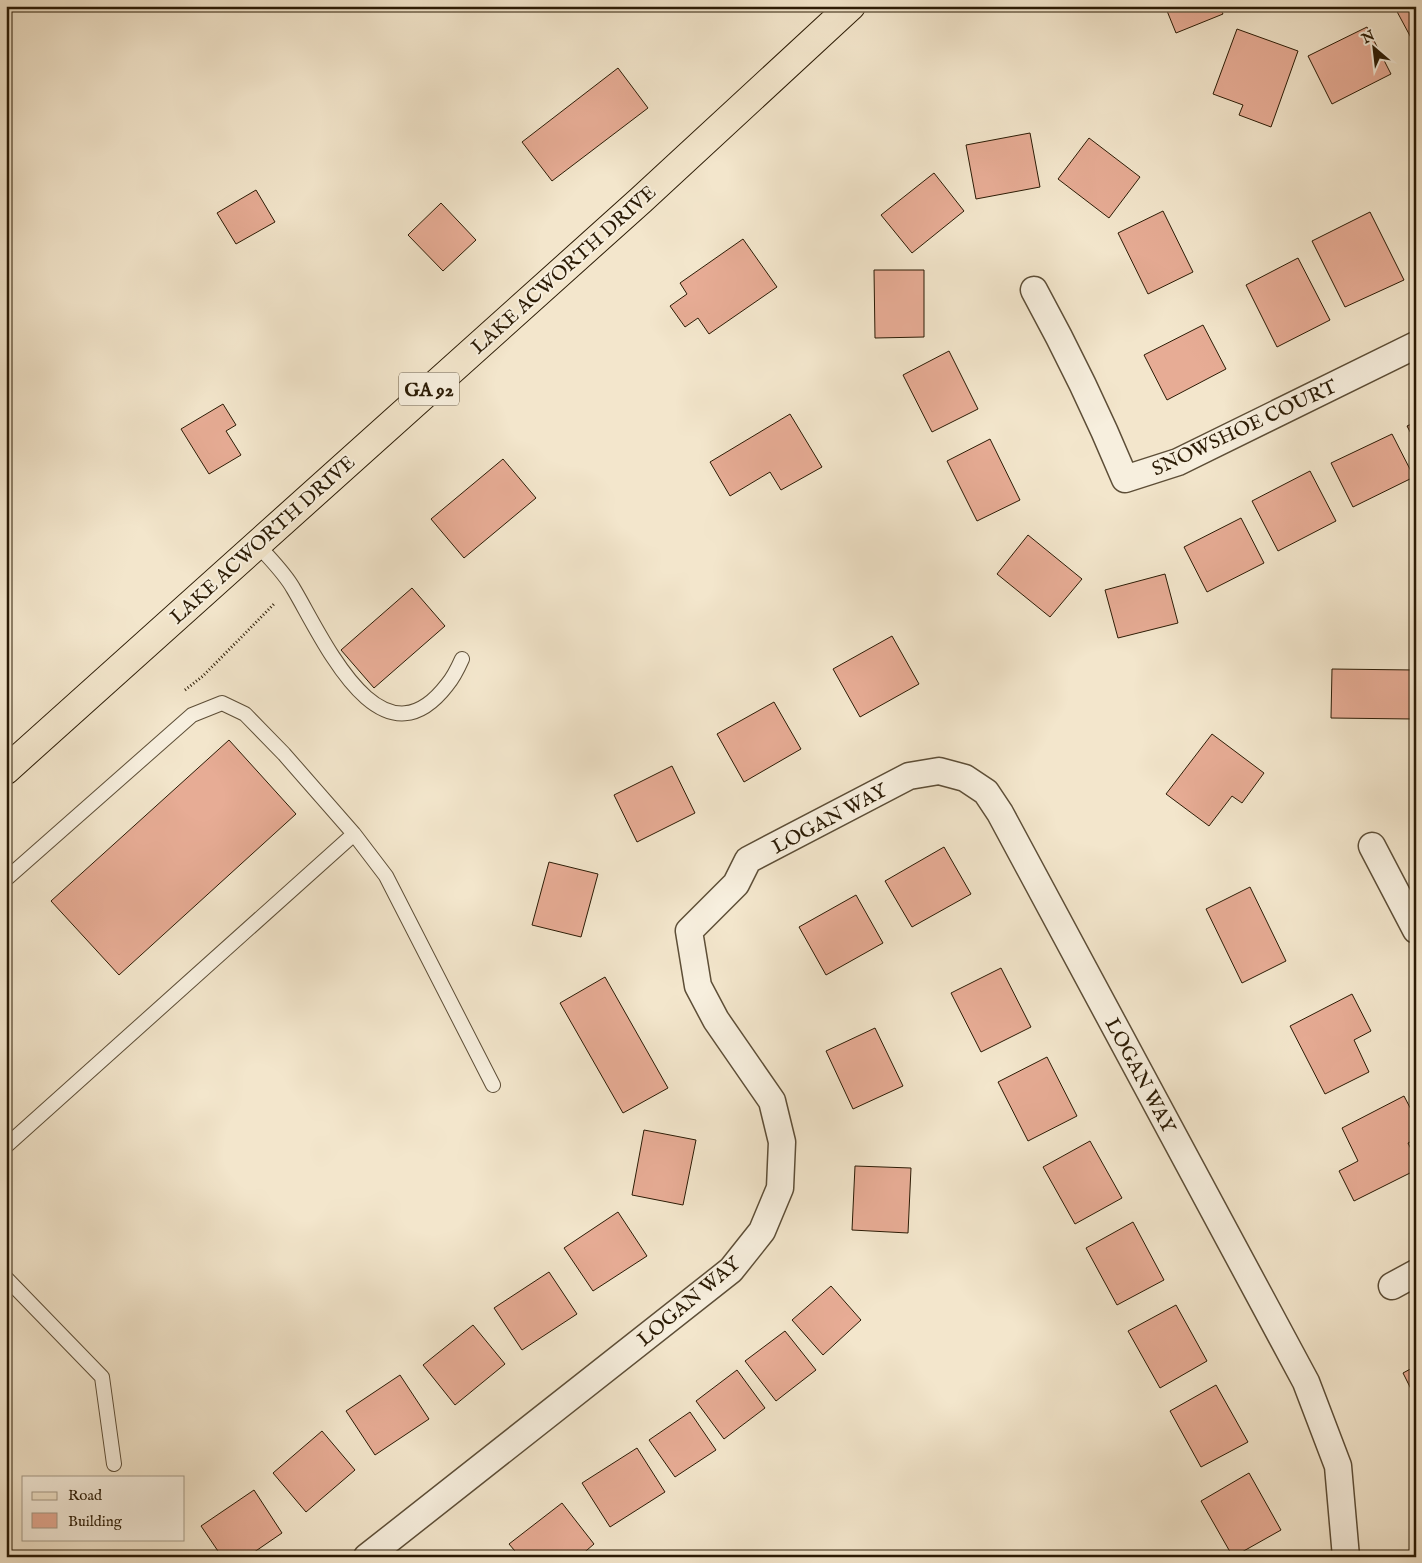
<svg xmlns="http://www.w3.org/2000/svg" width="1422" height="1563" viewBox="0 0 1422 1563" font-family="'IM FELL English',serif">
<rect width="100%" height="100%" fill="#f3e6cc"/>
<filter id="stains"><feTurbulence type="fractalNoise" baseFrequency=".004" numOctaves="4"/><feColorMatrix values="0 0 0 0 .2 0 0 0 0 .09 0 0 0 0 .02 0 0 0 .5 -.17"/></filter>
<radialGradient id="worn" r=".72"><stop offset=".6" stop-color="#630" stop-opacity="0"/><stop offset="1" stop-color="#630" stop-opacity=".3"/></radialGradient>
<!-- building -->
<path fill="#e7ac95" stroke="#2b1b05" d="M1165 6H1219L1223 14 1176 33Z
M1394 6H1416V47Z
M1367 27 1391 74 1332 104 1308 56Z
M1237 29 1298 51 1271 127 1239 115 1243 105 1213 94Z
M618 68 648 108 552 181 522 142Z
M1030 133 1040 187 976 199 966 145Z
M1089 138 1140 177 1109 218 1058 179Z
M934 173 964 211 912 253 881 215Z
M256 190 275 222 236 244 217 213Z
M441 203 476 240 443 271 408 235Z
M1163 211 1193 272 1148 294 1118 233Z
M1370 212 1404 280 1345 307 1312 241Z
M743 239 777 287 709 334 698 318 685 327 670 306 687 294 680 283Z
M1298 258 1330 320 1277 347 1246 285Z
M874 270H924V337L875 338Z
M1203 325 1226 369 1167 400 1144 355Z
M949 351 978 409 932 432 903 375Z
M223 404 236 425 226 431 241 455 209 474 181 429Z
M790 414 822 467 781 490 770 472 730 496 710 462Z
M1416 422V443L1407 426Z
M1392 434 1414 477 1353 507 1331 463Z
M990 439 1020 500 977 521 947 461Z
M503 459 536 498 464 558 431 519Z
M1310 471 1336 521 1278 551 1252 501Z
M1241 518 1264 563 1207 592 1184 547Z
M1028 535 1082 579 1050 617 997 574Z
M1165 574 1178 623 1118 638 1105 590Z
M412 588 445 626 374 688 341 650Z
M892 636 919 684 860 717 833 669Z
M1332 669 1414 670 1413 719 1331 718Z
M774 702 801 749 744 782 717 734Z
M1212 734 1264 773 1242 803 1232 796 1209 826 1166 794Z
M229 740 296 814 119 975 51 901Z
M672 766 695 813 637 842 614 795Z
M944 847 971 894 912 927 885 881Z
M549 862 598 874 581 937 532 925Z
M1250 887 1286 961 1242 983 1206 909Z
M856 895 883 943 826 975 799 927Z
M1001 968 1031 1027 981 1052 951 993Z
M605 977 668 1088 623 1113 560 1003Z
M1352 994 1371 1031 1354 1040 1369 1072 1325 1094 1290 1026Z
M875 1028 903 1086 853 1109 826 1051Z
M1047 1057 1077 1116 1028 1141 998 1082Z
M1404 1096 1416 1119V1139L1408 1143 1416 1159V1170L1354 1201 1339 1171 1358 1161 1342 1128Z
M644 1130 696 1140 683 1205 632 1195Z
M1090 1141 1122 1198 1075 1224 1043 1167Z
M855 1166 911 1168 908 1233 852 1230Z
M618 1212 647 1256 593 1291 564 1248Z
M1133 1222 1164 1280 1117 1305 1086 1248Z
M549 1272 577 1314 522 1350 494 1308Z
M831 1286 861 1320 823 1355 792 1320Z
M1176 1305 1207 1361 1160 1388 1128 1331Z
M473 1325 505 1364 455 1405 423 1365Z
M785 1331 816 1370 776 1401 745 1361Z
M1416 1366V1399L1403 1373Z
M737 1370 765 1408 724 1439 696 1401Z
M400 1375 429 1419 375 1455 346 1411Z
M1216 1385 1248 1442 1201 1467 1170 1411Z
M690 1412 716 1450 675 1477 649 1440Z
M322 1431 355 1470 306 1512 273 1473Z
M637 1448 665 1492 610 1527 582 1483Z
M1249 1473 1281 1530 1233 1557 1201 1501Z
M254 1490 282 1533 247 1557H222L201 1526Z
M562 1503 594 1544 579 1557H520L509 1544Z"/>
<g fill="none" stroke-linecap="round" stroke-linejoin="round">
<!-- lane casing -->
<g stroke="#5d4e37" stroke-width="16">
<path id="lane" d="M257 544C269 558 284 572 293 588 322 636 380 772 447 685 453 678 458 668 462 659
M6 879 192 715 222 703 245 714 284 754 354 834
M6 1146 354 834 386 876 493 1085
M6 1278 102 1377 114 1464"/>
</g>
<!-- street casing -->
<g stroke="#5d4e37" stroke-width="29">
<path id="street" d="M1034 290C1068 352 1098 414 1125 479L1178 462 1416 345
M1372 846 1416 930
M1392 1286 1416 1273
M367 1557 731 1270 762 1231 780 1188 782 1142 772 1101 716 1020 698 986 689 931 736 884 748 860 909 776 939 771 965 778 986 792 1000 813 1306 1382 1338 1466 1346 1557"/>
</g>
<!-- primary casing -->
<g stroke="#2b1b05" stroke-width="30">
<path id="primary" d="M6 770 641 200 851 6"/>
</g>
<!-- path -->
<path stroke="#2b1b05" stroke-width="3" stroke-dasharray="1 2.5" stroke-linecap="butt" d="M185 690 203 676 274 604"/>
<!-- lane -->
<use href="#lane" stroke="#f7efde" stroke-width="14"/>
<!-- street -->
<use href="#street" stroke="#f7efde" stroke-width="26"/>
<!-- primary -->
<use href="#primary" stroke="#f3e6cc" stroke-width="28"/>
</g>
<g text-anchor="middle" stroke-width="4" stroke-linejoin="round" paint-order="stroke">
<!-- shield labels -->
<rect fill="#f7efde" stroke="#685b46" stroke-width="1" x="399" y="372.5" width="60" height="33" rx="4"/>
<g font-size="19" font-weight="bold" fill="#2b1b05">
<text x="429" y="396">GA 92</text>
</g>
<!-- street labels -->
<g font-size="20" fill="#2b1b05" stroke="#f7efde">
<text transform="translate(563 269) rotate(-42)" y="7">LAKE ACWORTH DRIVE</text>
<text transform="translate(1244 427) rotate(-25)" y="7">SNOWSHOE COURT</text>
<text transform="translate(262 539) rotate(-42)" y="7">LAKE ACWORTH DRIVE</text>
<text transform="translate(829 818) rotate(-28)" y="7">LOGAN WAY</text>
<text transform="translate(1141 1075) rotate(62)" y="7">LOGAN WAY</text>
<text transform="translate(688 1301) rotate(-40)" y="7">LOGAN WAY</text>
</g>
</g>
<!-- margin -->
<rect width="1422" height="1563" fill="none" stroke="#f3e6cc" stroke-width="25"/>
<rect x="8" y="8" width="1407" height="1548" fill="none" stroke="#2b1b05" stroke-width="2.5"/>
<rect x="12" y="12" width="1397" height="1538" fill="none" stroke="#2b1b05"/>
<!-- legend -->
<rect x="22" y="1476" width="162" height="65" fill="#f7efde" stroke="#a59a87"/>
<rect x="32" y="1492" width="25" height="8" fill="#f3e6cc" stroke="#a59a87"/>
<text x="68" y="1500" font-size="15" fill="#2b1b05">Road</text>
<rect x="32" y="1513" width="25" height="15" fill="#e7ac95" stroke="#a59a87"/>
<text x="68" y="1526" font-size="15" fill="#2b1b05">Building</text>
<!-- north arrow -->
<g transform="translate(1374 48) rotate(332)" stroke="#f7efde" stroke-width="4" paint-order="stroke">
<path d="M0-4L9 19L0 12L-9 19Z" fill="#2b1b05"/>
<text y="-8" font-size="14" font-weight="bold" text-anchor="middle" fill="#2b1b05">N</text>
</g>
<rect width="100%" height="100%" filter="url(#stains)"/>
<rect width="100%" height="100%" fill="url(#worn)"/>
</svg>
